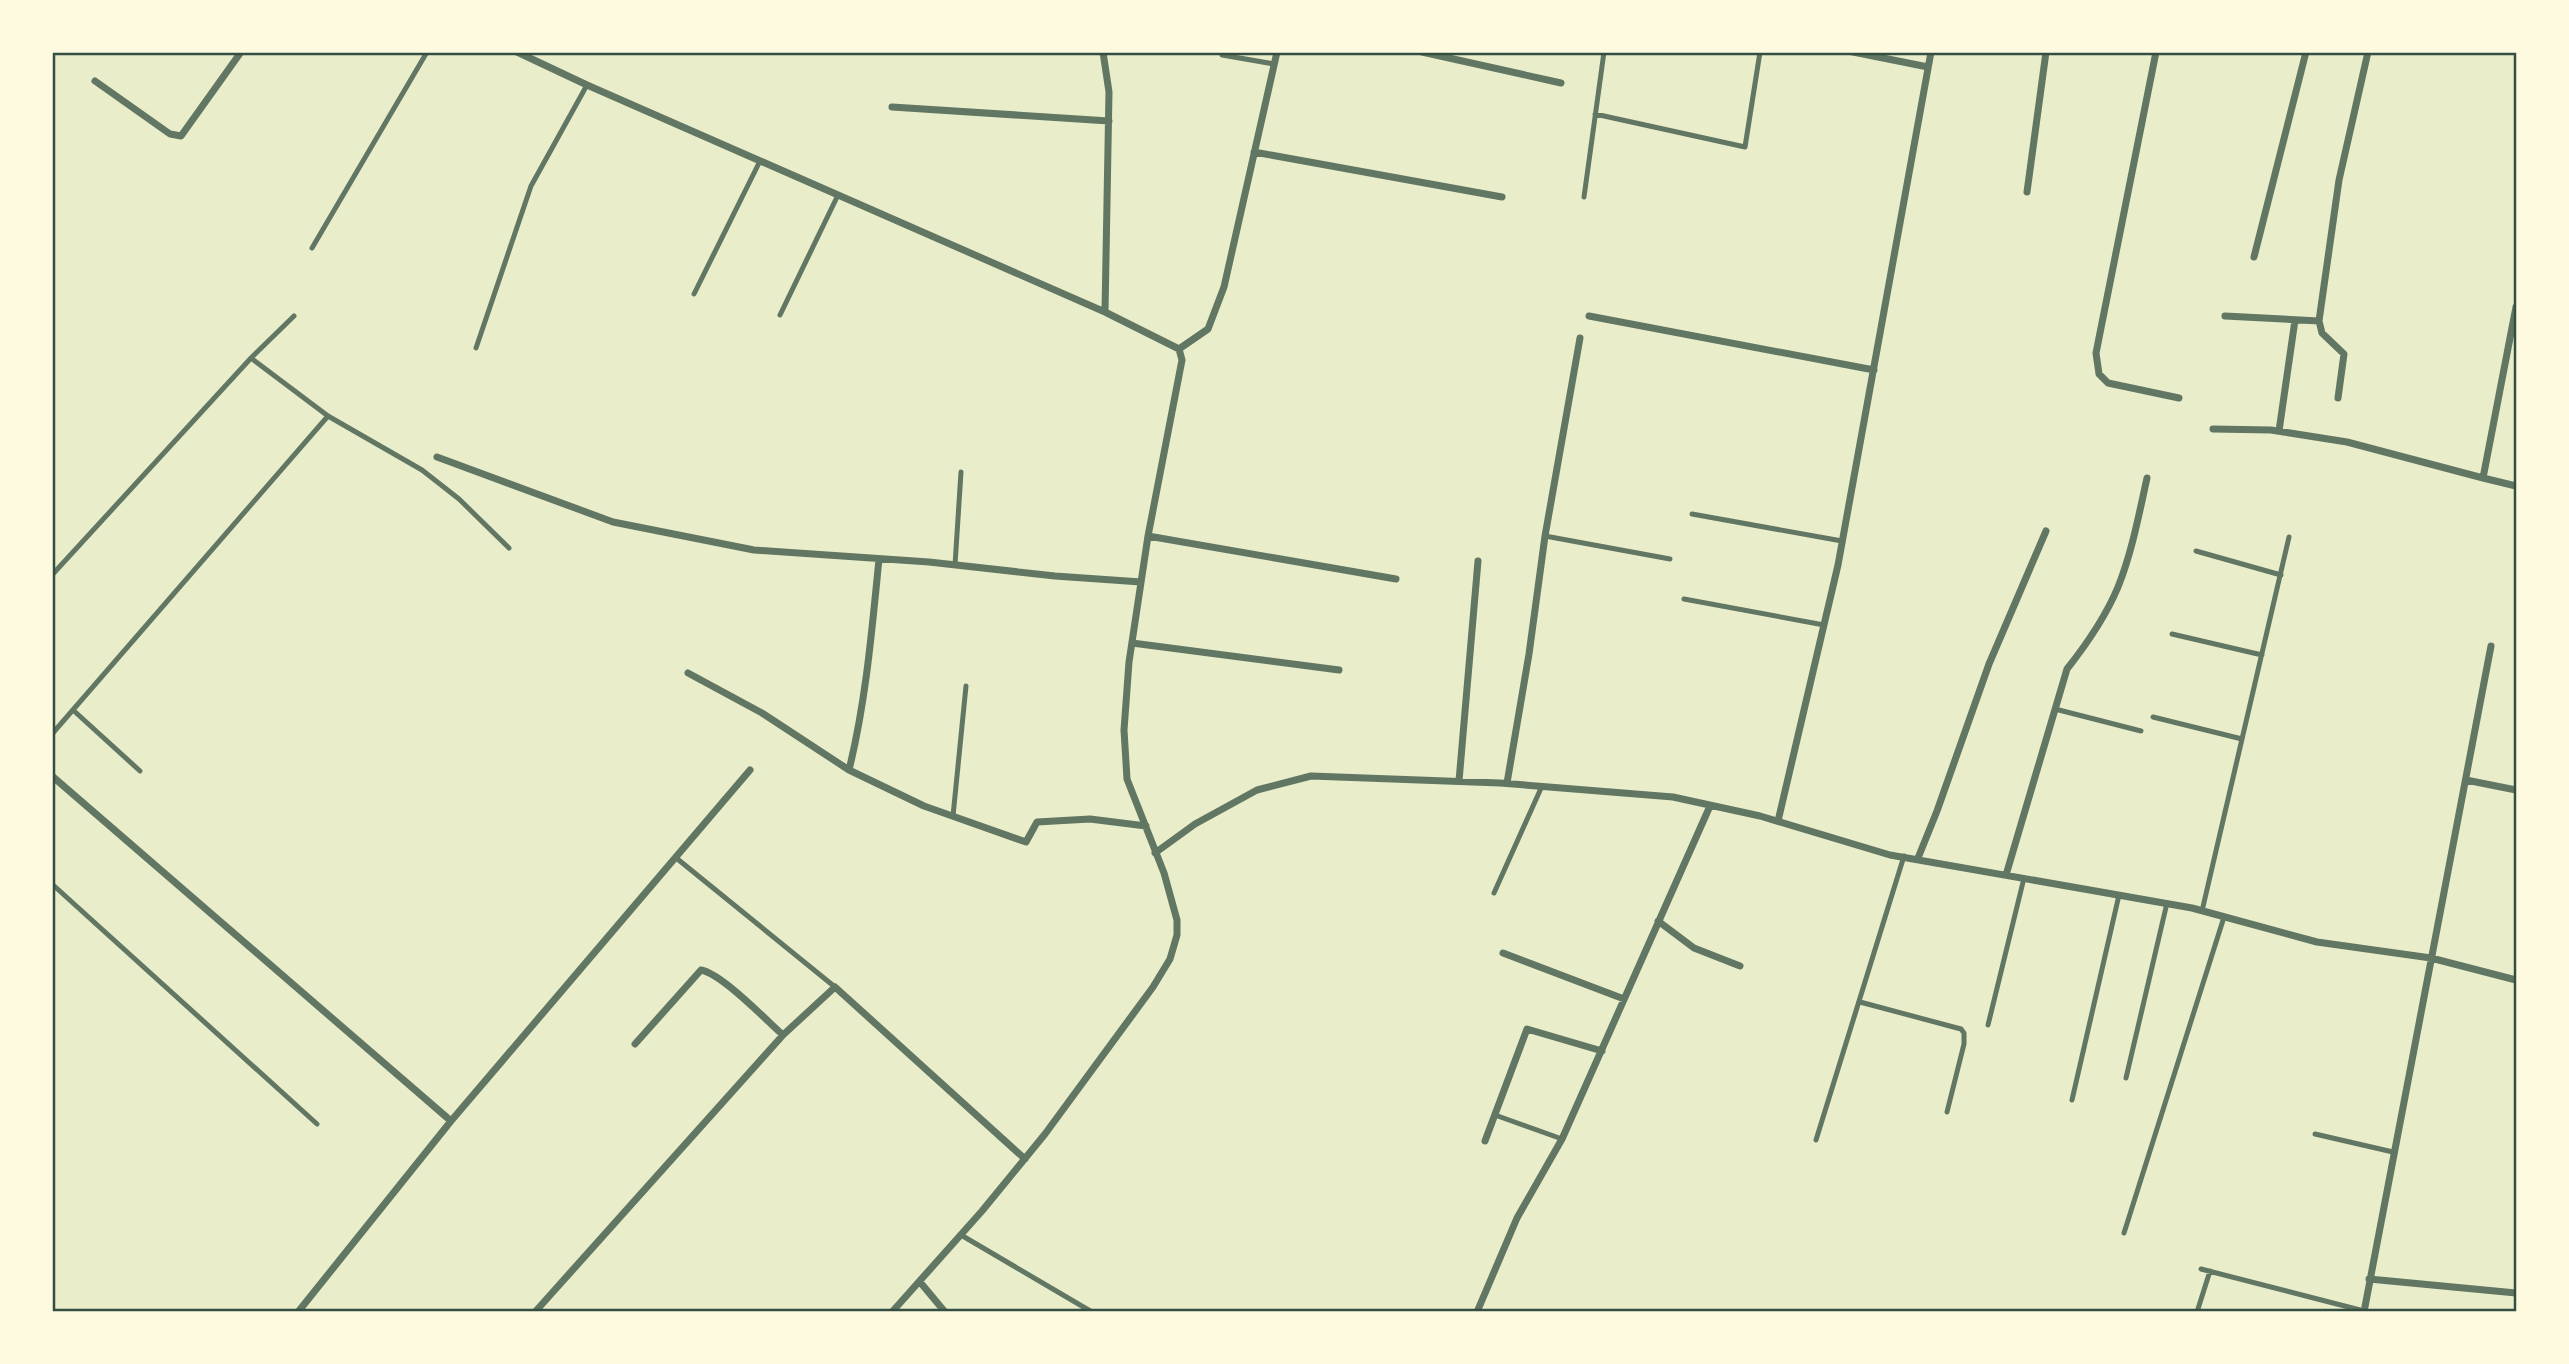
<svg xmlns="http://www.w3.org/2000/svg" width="2569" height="1364" viewBox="0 0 2569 1364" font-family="Montserrat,sans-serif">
<rect width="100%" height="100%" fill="#e9edc9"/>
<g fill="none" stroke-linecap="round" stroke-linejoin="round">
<!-- service -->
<path stroke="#617663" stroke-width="5" d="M1222 55 1274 64
M1595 114 1745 147 1760 52
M1584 197 1604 52
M312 248 427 52
M694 294 760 161
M780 315 838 195
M476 348 531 186 587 85
M251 358 328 416 422 470 459 499 509 548
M1692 514 1842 541
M1545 536 1670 559
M2196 551 2281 575
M955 565 961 472
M52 575 251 358 294 316
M1684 599 1824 625
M2172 634 2262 655
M2055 709 2141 731
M73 710 140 771
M2153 717 2242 739
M52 734 328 416
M953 816 966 686
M675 857 835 987
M52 884 317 1124
M1494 893 1542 786
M2202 911 2289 537
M1860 1002 1961 1029 1964 1033V1044L1947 1112
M1988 1025 2024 878
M2126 1078 2167 903
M2072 1100 2119 895
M1495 1115 1562 1139
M2315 1134 2393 1152
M1816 1140 1904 856
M2124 1233 2224 917
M961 1235 1092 1312
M2201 1269 2364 1311
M2197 1312 2210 1271"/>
<!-- minor -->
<path stroke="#617663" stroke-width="7" d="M517 52 587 85 1105 312 1179 349 1182 360 1148 536 1129 662 1124 730 1127 779 1164 873 1177 920V935L1170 959 1153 987 1045 1134 982 1211 892 1312
M1103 52 1109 92 1105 312
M1422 52 1561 83
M1853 52 1928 67
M2156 52 2096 353 2099 374 2108 383 2179 398
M95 81 170 134 181 136 241 52
M892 107 1109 121
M1254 152 1502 197
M2027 192 2046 52
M2254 257 2306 52
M1589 316 1874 370
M2225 316 2319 321 2339 180 2368 52
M2319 321 2322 333 2344 354 2338 398
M1179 349 1208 329 1224 287 1277 52
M2213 429 2271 430 2347 442 2483 478 2516 307
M2279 431 2295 320
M437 457 613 522 754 550 929 562 1055 576 1141 582
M2483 478 2516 486
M1148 536 1396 579
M1132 643 1339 670
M688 673 762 713 849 770 924 806 1026 842 1037 822 1090 819 1146 826
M849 770C866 701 872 629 879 559
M52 776 451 1121
M2466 780 2516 790
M1459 781 1478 561
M1507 783 1529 654 1545 536 1580 338
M1778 821 1838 565 1931 52
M1155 853 1195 824 1257 790 1311 776 1500 783 1673 797 1760 816 1890 855 2192 908 2317 942 2431 958 2516 980
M1918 858 1937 811 1989 664 2046 531
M2006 875 2067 669C2086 645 2106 616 2118 587 2132 552 2139 514 2147 478
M1658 921 1694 948 1740 966
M1503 953 1624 999
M635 1044 701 970C722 974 765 1019 783 1035
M1485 1141 1527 1029 1602 1051
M2369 1279 2516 1293
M920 1282 945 1312
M298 1312 451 1121 750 770
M535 1312 783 1035 835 987 1025 1159
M1477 1312 1517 1218 1562 1139 1710 806
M2364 1312 2491 646"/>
</g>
<!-- border -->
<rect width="2569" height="1364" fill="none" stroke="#fefae0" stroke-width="108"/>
<rect x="54" y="54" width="2461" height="1256" fill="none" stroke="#344e41" stroke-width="2.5"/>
</svg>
